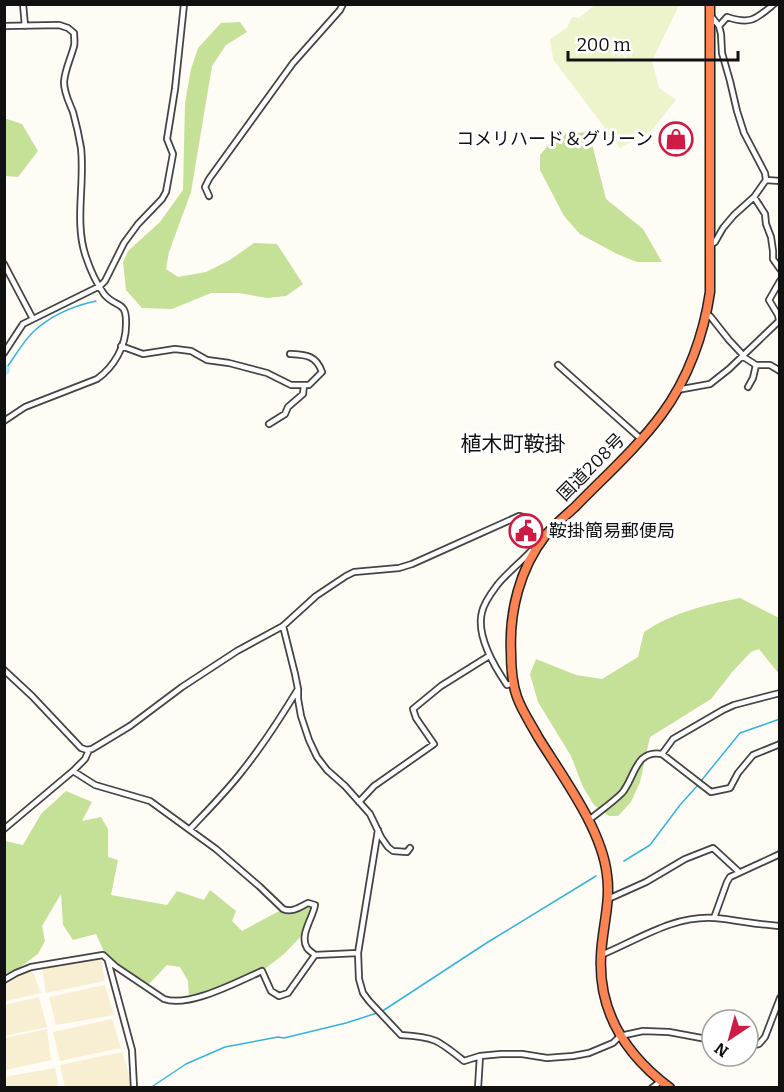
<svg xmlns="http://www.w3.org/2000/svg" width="784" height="1092" viewBox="0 0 784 1092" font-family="Bitter,'Noto Sans JP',serif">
<rect width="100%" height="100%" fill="#fffbf5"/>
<!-- farmland -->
<path fill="#f8eed1" d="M100 956 105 981 46 993 42 968Z
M32 970 41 993 5 1001 4 980 19 972Z
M105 985 114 1015 56 1025 49 997Z
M39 997 47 1027 5 1036V1005Z
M112 1019 121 1048 60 1061 53 1032Z
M47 1029 51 1060 5 1070V1038Z
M122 1052 133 1087H65L60 1065Z
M55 1068 59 1087H5V1077Z"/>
<!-- forest -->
<path fill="#c5e097" d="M240 22 247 32 226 45 212 66 191 192 169 252 166 269 178 277 206 272 230 260 254 243 277 244 303 284 286 296 267 298 239 293H211L172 309 142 308 126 290 123 262 128 251 160 222 183 190 185 103 191 69 198 48 221 23Z
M4 118 22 124 38 151 18 177 5 176Z
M589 132 606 199 643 229 662 262H637L617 254 580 234 564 216 540 170V155L558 134Z
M740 598 779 618V674L759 649 751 652 733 671 711 699 650 737 640 782 631 802 618 816H609L594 805 583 787 571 756 538 702 530 674 536 659 576 675 602 679 638 657 644 632C672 613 707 604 740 598Z
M66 791 92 802 82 821 101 817 108 829V857L118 860 111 895 167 905 177 891 204 900 210 890 236 911 232 921 242 931 283 909 312 904 307 930 284 954 262 971 189 997 188 981 180 967 167 965 149 984 107 958 96 934 73 940 63 925 61 894 42 926 45 941 38 954 5 978V841L23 845 41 814Z"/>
<!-- pitch -->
<path fill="#edf4cc" d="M595 5H679L652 61 659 88 676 100 651 131 620 148 553 59 550 39 567 28 572 17 579 18Z"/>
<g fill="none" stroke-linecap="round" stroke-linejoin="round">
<!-- stream -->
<path stroke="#35b3d9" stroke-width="1.5" d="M5 370C14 358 22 343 33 332 50 316 73 306 96 301
M701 781 740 733 780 719
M624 861 650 845 680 805 698 785
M381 1012 488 942 596 876
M150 1088 186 1064 225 1047 278 1037 284 1038 346 1023 377 1013"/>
<!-- river -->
<path stroke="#b4edfb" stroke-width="10" d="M4 370H5"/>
<!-- street casing -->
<g stroke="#444" stroke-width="8">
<path id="street" d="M23 4 25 26
M4 26 59 25 68 28 74 33C74 37 75 42 74 46 71 58 65 69 64 82 64 93 69 102 73 112 76 123 79 136 81 148 85 184 74 223 86 257 90 269 97 284 104 294 116 309 127 299 126 325 126 346 114 367 97 379L25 407 4 421
M719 26 727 17C751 25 756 19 774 4
M766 180 780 181
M209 196 205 187 209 179 293 63 340 10 343 4
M754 197 765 214 766 224 771 237 773 251V259L780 269
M710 245 715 242 723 228 734 215 754 197 766 180 765 173 744 133 737 111 730 81 722 53 721 34 719 26 711 16
M4 264 33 319
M707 314 710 316 729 340 743 355
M779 320 778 315 769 300 780 281
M121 346 143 354 175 349 191 351 207 360 229 363 267 373 291 385H309L322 372C316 355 306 355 290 354
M4 353 23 324 100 286 105 281 124 243 138 224 162 199 166 192 173 154 167 139 175 89 184 4
M742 356 756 365 753 378 748 387
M558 365 641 439
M756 365H770L780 371
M677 390 710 384 729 369 780 320
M269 424 285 414 288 407 303 394 304 385
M283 626 295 674 298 689V699L301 716 309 740 317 757 327 770 345 786 370 814 381 837 388 847 393 851 407 852 410 848
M4 670 32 696 81 748 87 750 92 749 130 726 182 687 237 651 283 626 316 596 346 576 354 572 399 568 412 564 519 516 527 518 545 536
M513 683 507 685C494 666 476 635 482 612 484 602 492 592 498 584 508 572 521 562 531 551
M662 754 673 739 723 710 734 705 780 693
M73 771 95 785 150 801 216 849 259 886 283 909C292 913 300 907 308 903L315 905C313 918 299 935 307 948 309 951 312 952 315 955L358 953
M359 802 374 786 434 744 416 718 413 709 441 686 489 656
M589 820C600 811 612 803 622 793 635 778 635 749 662 754L711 792 730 788 738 773 753 755 780 744
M4 829 73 771 85 759 89 750
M190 829C208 810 227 791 243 770 263 745 281 717 298 689
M378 830 358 953 359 979 363 993 369 1001 401 1035C435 1037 438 1040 464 1061L480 1056 501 1054H522L547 1058 573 1056 589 1053 613 1043 620 1036 643 1031 669 1032 712 1040
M608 899 646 882 685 859 713 848 739 872
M714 918 727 882 730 877 780 854
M601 955C638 940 673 915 715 918 737 920 758 925 780 926
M108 961 132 1050 134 1088
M4 980 16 973 31 967 103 955 115 966 164 999C189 1008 239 981 262 971L271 991 279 996 288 993 315 955
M748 1046 759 1044 765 1037 780 998
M478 1088 480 1056
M652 1088 661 1081"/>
</g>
<!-- highway casing -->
<g stroke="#222" stroke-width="11">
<path id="highway" d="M670 1088C626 1055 598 1012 601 956 602 929 611 902 607 875 602 829 562 776 538 737 531 724 522 711 517 697 512 683 511 666 511 652 509 612 520 568 545 536 554 525 565 516 575 507 604 477 637 448 662 414 688 379 704 334 710 292V4"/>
</g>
<!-- street -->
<use href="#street" stroke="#fff" stroke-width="4.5"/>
<!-- highway -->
<use href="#highway" stroke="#ff8453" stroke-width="8"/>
</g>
<!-- icons -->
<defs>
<g id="shop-ring" transform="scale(1.725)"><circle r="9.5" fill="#fff" stroke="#ce1b43" stroke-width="1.5"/><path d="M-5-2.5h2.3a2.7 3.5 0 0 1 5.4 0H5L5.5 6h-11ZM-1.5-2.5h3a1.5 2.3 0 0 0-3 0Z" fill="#ce1b43"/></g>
<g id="civic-ring" transform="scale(1.725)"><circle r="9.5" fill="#fff" stroke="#ce1b43" stroke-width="1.5"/><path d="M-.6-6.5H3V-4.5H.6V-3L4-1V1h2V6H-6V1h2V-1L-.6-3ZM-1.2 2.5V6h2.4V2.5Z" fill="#ce1b43"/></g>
</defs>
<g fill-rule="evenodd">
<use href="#shop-ring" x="676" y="139"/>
<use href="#civic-ring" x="526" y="531"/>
</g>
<g text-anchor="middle" stroke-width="6" stroke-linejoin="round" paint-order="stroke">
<!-- poi labels -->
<g font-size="18" fill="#111" stroke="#fff" text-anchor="end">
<text x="653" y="145">コメリハード＆グリーン</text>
<text x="549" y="537" text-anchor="start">鞍掛簡易郵便局</text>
</g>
<!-- street labels -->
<g font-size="18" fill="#111" stroke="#fff">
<text transform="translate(591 467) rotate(-45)" y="6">国道208号</text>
</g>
<!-- quarter labels -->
<g font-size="21" fill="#111" stroke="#fff">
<text x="513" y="451">植木町鞍掛</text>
</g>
</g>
<!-- border -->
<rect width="784" height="1092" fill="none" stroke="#111111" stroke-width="12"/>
<!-- north arrow -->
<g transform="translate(730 1038) rotate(216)"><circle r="28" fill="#ffffff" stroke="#a0a0a0" stroke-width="1.5"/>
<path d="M0-4.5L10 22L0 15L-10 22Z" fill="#ce1b43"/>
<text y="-9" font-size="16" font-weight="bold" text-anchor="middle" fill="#111111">N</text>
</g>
<!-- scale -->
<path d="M568 51v9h170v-9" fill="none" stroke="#111111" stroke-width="3"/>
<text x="577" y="51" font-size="18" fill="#111111" stroke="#ffffff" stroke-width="4.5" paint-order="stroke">200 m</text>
</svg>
